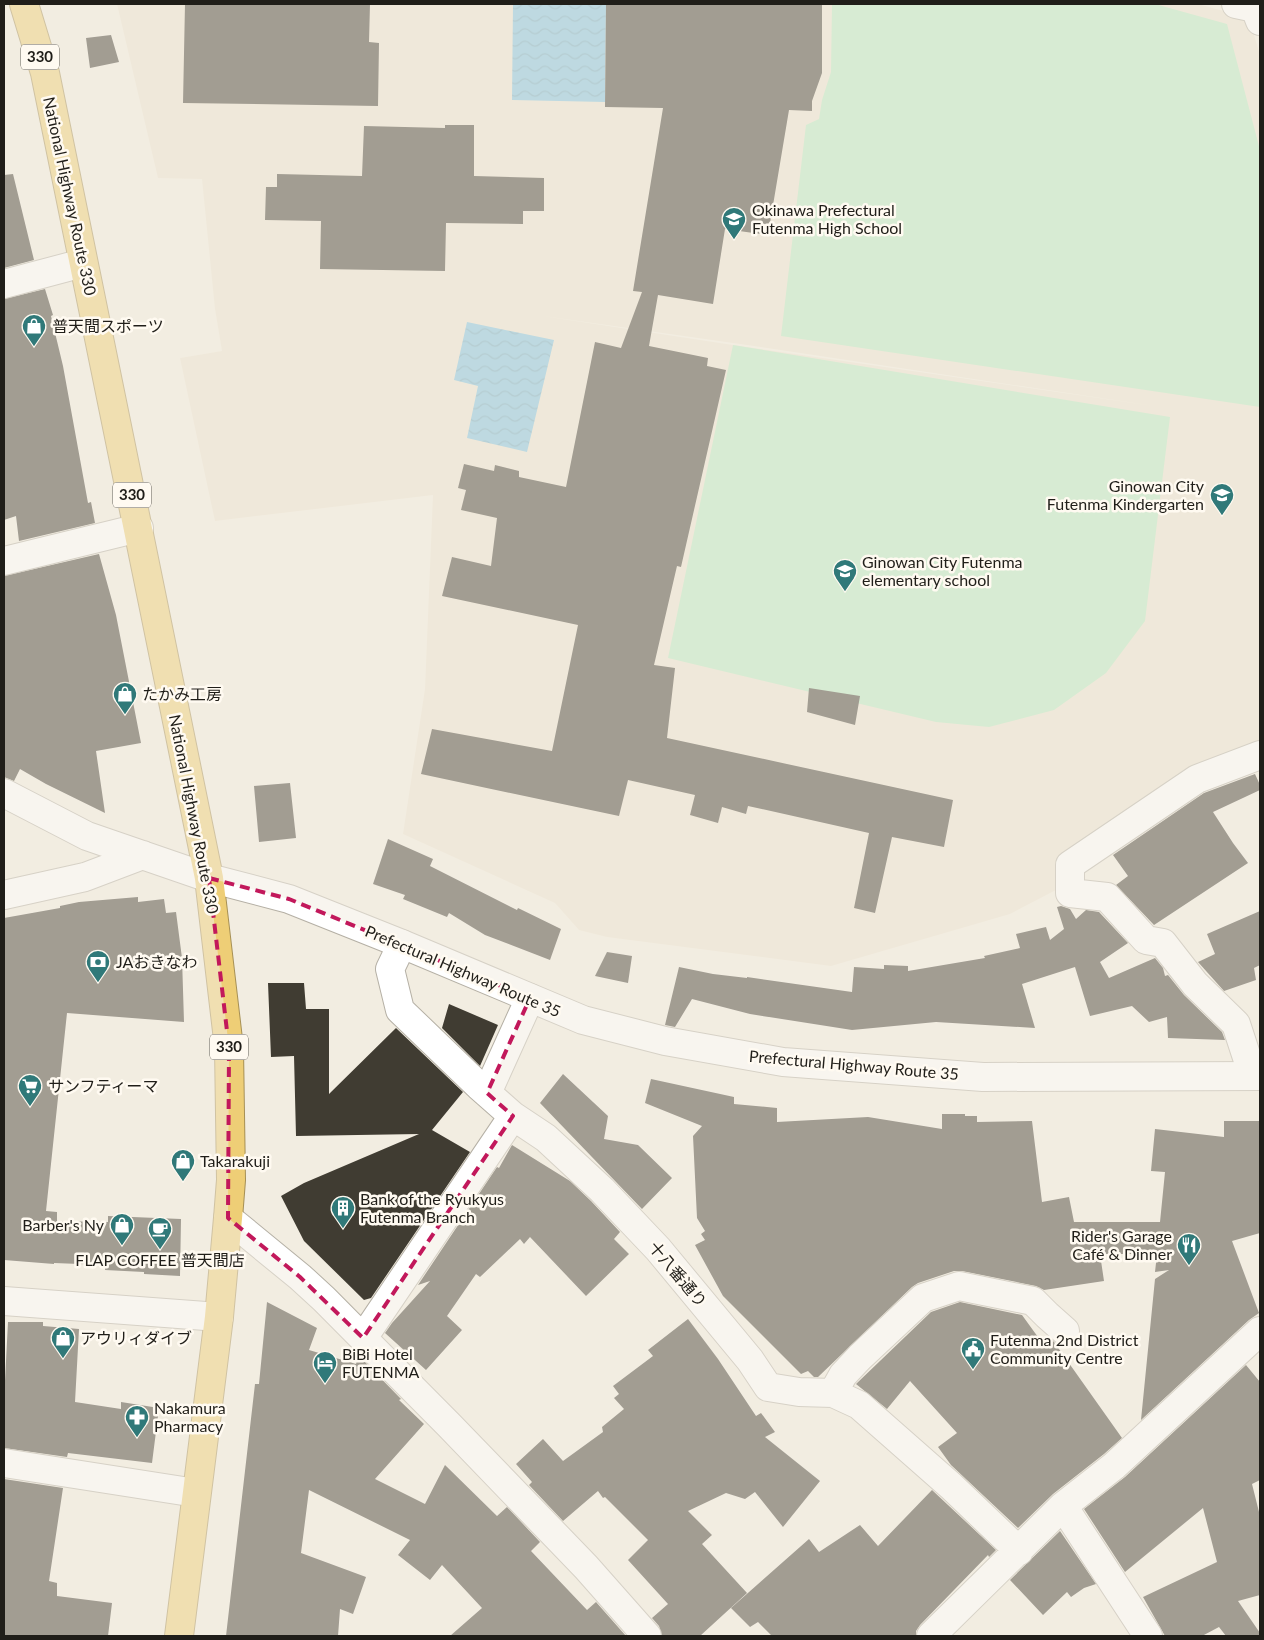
<svg xmlns="http://www.w3.org/2000/svg" width="1264" height="1640" viewBox="0 0 1264 1640" font-family="Lato,'Noto Sans JP',sans-serif">
<defs>
<pattern id="water-waves" width="16" height="10" patternUnits="userSpaceOnUse" patternTransform="scale(1.25)"><rect width="16" height="10" fill="#7ec2df"/><path d="M0 5q4-4 8 0t8 0" fill="none" stroke="#6da6bf"/></pattern>
</defs>
<rect width="100%" height="100%" fill="#f2ede1"/>
<!-- built -->
<path fill="#ece3d0" fill-rule="evenodd" d="M117 4H1198L1249 18 1260 55V743L1056 890 1010 914 831 966 607 937 579 930 555 903 403 834 425 689 433 495 215 521 180 358 222 351 215 309 202 179 158 178ZM543 316 740 344 1154 406 733 345Z"/>
<!-- pitch -->
<path fill="#b6e9c0" d="M832 4H1155L1227 24 1260 150V407L781 336 806 125 819 119 822 100 831 72Z
M733 345 1170 417 1145 621 1106 673 1054 710 989 727 936 722 668 658Z"/>
<!-- water -->
<path fill="url(#water-waves)" d="M513 4H606L605 102 512 100Z
M467 322 554 340 527 452 467 438 478 386 454 380Z"/>
<!-- building -->
<path fill="#403c32" d="M185 4H370L369 42 379 43 378 106 183 103Z
M606 4H822V73L812 101V111L789 110 768 235 725 229 713 304 658 295 649 346 708 358 707 366 726 370 681 567 677 566 654 665 675 668 667 738 953 800 944 847 892 837 875 913 854 908 869 833 748 806 746 814 722 807 718 823 690 815 695 795 628 780 619 816 421 774 432 729 552 751 578 625 442 596 452 557 491 566 497 518 461 510 466 490 458 488 464 464 494 471 495 465 519 471V477L566 487 595 342 621 348 642 292 633 291 663 108 605 107Z
M111 35 119 62 90 68 86 38Z
M445 125H474V176L544 178V211H523V224L446 223 445 271 320 269 321 221 265 220 266 187H277V174L362 176 364 126 445 128Z
M13 174 34 260 4 268V175Z
M45 289 53 315 51 316 63 366 88 503 91 502 95 523 19 541 16 516 4 520V299Z
M99 554 116 615 141 743 96 751 105 813 46 784 20 769 14 781 4 777V576Z
M809 688 860 696 855 725 807 712Z
M1255 774 1260 785V790L1213 812 1233 843 1248 863 1154 925 1116 885 1128 876 1113 855 1204 793Z
M290 783 296 838 259 842 254 786Z
M388 839 433 859 430 866 517 910 518 908 561 929 550 960 485 935 449 913 447 917 403 899 405 895 373 884Z
M138 897V902L164 899 166 913 176 912 182 958 184 1022 67 1013 46 1211 57 1212V1221L108 1222V1216L181 1219 180 1276 144 1274V1272L105 1270V1265L54 1263V1264L4 1260V918L60 908V906L79 902Z
M1061 906 1070 909 1076 919 1086 910 1099 912 1128 943 1100 962 1109 978 1155 958 1163 968 1165 976 1168 975 1184 995 1222 1032 1225 1040 1168 1038 1167 1017 1149 1022 1132 1006 1090 1016 1075 967 1022 984 1035 1028 936 1022 852 1030 750 1014 692 999 675 1027 665 1025 679 967 713 974 747 978V977L852 992 854 967 884 969V965L908 966V971L985 958 984 956 1020 948 1016 934 1046 927 1050 940 1064 929 1057 907Z
M1260 911V965L1254 968 1256 980 1224 991 1198 962 1215 954 1207 934Z
M607 952 632 956 628 983 595 976Z
M268 983H304L306 1009H329V1094L396 1028 463 1092 432 1130 470 1152 371 1298 364 1300 304 1241 281 1196 304 1183 419 1134 296 1136 294 1056 271 1057Z
M449 1004 498 1025 480 1066 442 1028Z
M563 1074 608 1116 604 1139 638 1145 672 1178 642 1209 540 1103Z
M651 1079 734 1097V1104L777 1108V1122L868 1117 942 1129V1114H965V1116H977V1122L1032 1121 1042 1202 1069 1197 1074 1222H1160L1165 1172 1151 1171 1155 1129 1224 1137V1121H1260V1233L1232 1241 1259 1313 1249 1320 1141 1420 1155 1279 1169 1270 1155 1272 1157 1254H1100L1104 1281 1044 1290 1036 1286 962 1271H954L918 1283 912 1287 818 1377H814L808 1371 801 1374 723 1296 695 1245 705 1240 701 1234 705 1231 697 1218 693 1136 702 1126 645 1103Z
M512 1145 570 1181 591 1201 620 1232 614 1239 629 1254 586 1296 530 1237 524 1244 520 1239 480 1277 476 1274 447 1316 462 1330 426 1370 385 1333 392 1323 430 1281 418 1285 497 1167 499 1168Z
M267 1302 317 1328 309 1350 356 1364 357 1361 365 1362 401 1399 399 1400 424 1424 375 1479 425 1504 445 1465 497 1516 507 1507 540 1542 531 1551 587 1610 596 1602 626 1636H450L482 1608 442 1565 430 1580 398 1555 410 1540 309 1490 301 1553 366 1577 353 1614 340 1609 338 1636H226L255 1384H259Z
M960 1302 1022 1315 1043 1344 1051 1339 1054 1342 1122 1438 1104 1454 1053 1494 1018 1528 951 1465 938 1447 957 1433 910 1381 887 1409 856 1384 931 1312Z
M688 1319 718 1359 756 1416 761 1413 775 1432 765 1437 820 1481 783 1527 755 1492 745 1499 726 1493 688 1511 712 1535 702 1544 747 1593 700 1636H662L659 1626 652 1618 668 1604 628 1560 648 1540 605 1497 603 1498 598 1491 563 1521 529 1485 532 1482 516 1464 543 1439 563 1461 603 1432 602 1427 624 1409 614 1398 619 1394 613 1386 653 1356 648 1350Z
M8 1322H43V1326L79 1329 75 1402 121 1409V1402L159 1408 152 1463 68 1453 67 1457 4 1448V1400Z
M1246 1365 1260 1382V1480L1252 1484 1260 1516V1595L1238 1601 1260 1633V1636H1226L1219 1627 1202 1636H1165L1143 1597 1217 1562 1203 1508 1125 1572 1084 1509 1125 1477Z
M4 1479 63 1488 49 1581 57 1583V1596L112 1603 108 1636H4Z
M932 1490 996 1550 989 1557 988 1555 920 1625 916 1631V1636H772L758 1622 750 1627 731 1608 809 1539 819 1552 860 1525 878 1546Z
M1060 1531 1096 1584 1084 1588 1071 1597 1067 1592 1043 1615 1010 1580Z"/>
<g fill="none" stroke-linecap="round" stroke-linejoin="round">
<!-- street casing -->
<g stroke="#b5b0a5" stroke-width="30">
<path id="street" d="M1236 4 1255 8 1260 21
M4 284 83 263
M4 561 139 528
M4 793 87 836 209 878
M4 895 85 877 143 855
M402 944 390 969 400 1010 479 1086 513 1116 546 1138 602 1190 658 1249 750 1360 768 1387 799 1392 833 1393 859 1405 951 1486 1019 1551
M1253 1076 1236 1024 1195 984 1163 943 1146 940 1107 897 1070 893V865L1197 779 1260 755
M487 1093 530 998
M228 1218 300 1277 324 1299 449 1425 586 1567 647 1636
M4 1301 219 1317
M363 1338 513 1116
M833 1393 843 1375 860 1357 923 1298 959 1286 1033 1301 1047 1315 1065 1331
M4 1463 196 1493
M1063 1506 1148 1636
M931 1636 1063 1506 1114 1466 1260 1331"/>
</g>
<!-- secondary casing -->
<g stroke="#b5b0a5" stroke-width="30">
<path id="secondary" d="M209 878 289 899 402 944 583 1020 665 1041 783 1062 983 1077 1260 1076"/>
</g>
<!-- highway casing -->
<g stroke="#a69055" stroke-width="30">
<path id="highway" d="M24 4 45 73 209 878 229 1048 231 1180 228 1218 219 1317 179 1636"/>
</g>
<!-- street -->
<use href="#street" stroke="#fff" stroke-width="28"/>
<!-- secondary -->
<use href="#secondary" stroke="#fff" stroke-width="28"/>
<!-- highway -->
<use href="#highway" stroke="#eece76" stroke-width="28"/>
</g>
<!-- marked area -->
<path d="M0 0H1264V1640H0ZM209 878 289 899 530 998 487 1093 513 1116 363 1338 300 1277 228 1218 229 1048Z" fill="#f2ede1" fill-opacity=".55" fill-rule="evenodd"/>
<path fill="none" stroke="#c2185b" stroke-width="4" stroke-dasharray="10 6" stroke-linejoin="round" d="M209 878 289 899 530 998 487 1093 513 1116 363 1338 300 1277 228 1218 229 1048Z"/>
<!-- icons -->
<defs>
<g id="school-pin" transform="scale(1.25)"><path d="M0 17L-7.5 6A9.5 9.5 0 1 1 7.5 6Z" fill="#307979" stroke="#fffaf1"/><path d="M0-5L7-2L0 1L-7-2ZM-4 1L0 2.5L4 1V4Q0 6-4 4Z" fill="#fff"/></g>
<g id="shop-pin" transform="scale(1.25)"><path d="M0 17L-7.5 6A9.5 9.5 0 1 1 7.5 6Z" fill="#307979" stroke="#fffaf1"/><path d="M-5-2.5h2.3a2.7 3.5 0 0 1 5.4 0H5L5.5 6h-11ZM-1.5-2.5h3a1.5 2.3 0 0 0-3 0Z" fill="#fff"/></g>
<g id="bank-pin" transform="scale(1.25)"><path d="M0 17L-7.5 6A9.5 9.5 0 1 1 7.5 6Z" fill="#307979" stroke="#fffaf1"/><path d="M-6-4H6V4H-6ZM0-2.3a2.3 2.3 0 1 0 0 4.6a2.3 2.3 0 1 0 0-4.6Z" fill="#fff"/></g>
<g id="supermarket-pin" transform="scale(1.25)"><path d="M0 17L-7.5 6A9.5 9.5 0 1 1 7.5 6Z" fill="#307979" stroke="#fffaf1"/><path d="M-6-5.5h2.5l.6 2H6L4.5 2H-2.5L-4.4-4H-6ZM-1.5 3.2a1.3 1.3 0 1 0 .1 0ZM3 3.2a1.3 1.3 0 1 0 .1 0Z" fill="#fff"/></g>
<g id="building-pin" transform="scale(1.25)"><path d="M0 17L-7.5 6A9.5 9.5 0 1 1 7.5 6Z" fill="#307979" stroke="#fffaf1"/><path d="M-4-6H4V6H1V3H-1V6H-4ZM-2.5-4.3h1.7v1.8h-1.7ZM.8-4.3h1.7v1.8H.8ZM-2.5-1h1.7V.8h-1.7ZM.8-1h1.7V.8H.8Z" fill="#fff"/></g>
<g id="cafe-pin" transform="scale(1.25)"><path d="M0 17L-7.5 6A9.5 9.5 0 1 1 7.5 6Z" fill="#307979" stroke="#fffaf1"/><path d="M-5.5-4.5H6V0H3Q3 3.5 0 3.5H-2.5Q-5.5 3.5-5.5 0ZM3-3.2v2h1.7v-2ZM-6 4.5H4V6H-6Z" fill="#fff"/></g>
<g id="restaurant-pin" transform="scale(1.25)"><path d="M0 17L-7.5 6A9.5 9.5 0 1 1 7.5 6Z" fill="#307979" stroke="#fffaf1"/><path d="M-5-6h1v4h1v-4h1v4h1v-4h1v5L-1.5 .5V6h-2V.5L-5-1ZM5-6V6H3V1.5H1.5Q1.5-4 5-6Z" fill="#fff"/></g>
<g id="civic-pin" transform="scale(1.25)"><path d="M0 17L-7.5 6A9.5 9.5 0 1 1 7.5 6Z" fill="#307979" stroke="#fffaf1"/><path d="M-.6-6.5H3V-4.5H.6V-3L4-1V1h2V6H-6V1h2V-1L-.6-3ZM-1.2 2.5V6h2.4V2.5Z" fill="#fff"/></g>
<g id="hotel-pin" transform="scale(1.25)"><path d="M0 17L-7.5 6A9.5 9.5 0 1 1 7.5 6Z" fill="#307979" stroke="#fffaf1"/><path d="M-6-4.5h1.5V1H6V5H4.5V3h-9V5H-6ZM-4 0a1.8 1.8 0 1 1 3.6 0ZM.5 0V-2.5h3Q6-2.5 6 0Z" fill="#fff"/></g>
<g id="pharmacy-pin" transform="scale(1.25)"><path d="M0 17L-7.5 6A9.5 9.5 0 1 1 7.5 6Z" fill="#307979" stroke="#fffaf1"/><path d="M-2-6h4v4h4v4h-4v4h-4v-4h-4v-4h4Z" fill="#fff"/></g>
</defs>
<g fill-rule="evenodd">
<use href="#school-pin" x="734" y="219"/>
<use href="#shop-pin" x="34" y="326"/>
<use href="#school-pin" x="1222" y="495"/>
<use href="#school-pin" x="845" y="571"/>
<use href="#shop-pin" x="125" y="694"/>
<use href="#bank-pin" x="98" y="962"/>
<use href="#supermarket-pin" x="30" y="1086"/>
<use href="#shop-pin" x="183" y="1161"/>
<use href="#building-pin" x="343" y="1208"/>
<use href="#shop-pin" x="122" y="1225"/>
<use href="#cafe-pin" x="160" y="1229"/>
<use href="#restaurant-pin" x="1189" y="1245"/>
<use href="#shop-pin" x="63" y="1338"/>
<use href="#civic-pin" x="973" y="1349"/>
<use href="#hotel-pin" x="325" y="1363"/>
<use href="#pharmacy-pin" x="137" y="1417"/>
</g>
<g text-anchor="middle" stroke-width="5" stroke-linejoin="round" paint-order="stroke">
<!-- shield labels -->
<g fill="#fffaf1" stroke="#63605a" stroke-width="1">
<rect x="21" y="44.5" width="38" height="25" rx="4"/>
<rect x="113" y="482.5" width="38" height="25" rx="4"/>
<rect x="210" y="1034.5" width="38" height="25" rx="4"/>
</g>
<g font-size="15" font-weight="bold" fill="#201e19">
<text x="40" y="62">330</text>
<text x="132" y="500">330</text>
<text x="229" y="1052">330</text>
</g>
<!-- street labels -->
<g font-size="16" fill="#201e19" stroke="#fffaf1">
<text transform="translate(70 196) rotate(78)" y="6">National Highway Route 330</text>
<text transform="translate(194 814) rotate(79)" y="6">National Highway Route 330</text>
<text transform="translate(463 971) rotate(23)" y="6">Prefectural Highway Route 35</text>
<text transform="translate(854 1065) rotate(5)" y="6">Prefectural Highway Route 35</text>
<text transform="translate(678 1274) rotate(50)" y="6">十八番通り</text>
</g>
<!-- poi labels -->
<g font-size="16" fill="#201e19" stroke="#fffaf1" text-anchor="start">
<text x="752" y="216">Okinawa Prefectural<tspan x="752" dy="18">Futenma High School</tspan></text>
<text x="52" y="332">普天間スポーツ</text>
<text x="1204" y="492" text-anchor="end">Ginowan City<tspan x="1204" dy="18">Futenma Kindergarten</tspan></text>
<text x="862" y="568">Ginowan City Futenma<tspan x="862" dy="18">elementary school</tspan></text>
<text x="142" y="700">たかみ工房</text>
<text x="116" y="968">JAおきなわ</text>
<text x="48" y="1092">サンフティーマ</text>
<text x="200" y="1167">Takarakuji</text>
<text x="360" y="1205">Bank of the Ryukyus<tspan x="360" dy="18">Futenma Branch</tspan></text>
<text x="104" y="1231" text-anchor="end">Barber's Ny</text>
<text x="1172" y="1242" text-anchor="end">Rider's Garage<tspan x="1172" dy="18">Café &amp; Dinner</tspan></text>
<text x="160" y="1266" text-anchor="middle">FLAP COFFEE 普天間店</text>
<text x="80" y="1344">アウリィダイブ</text>
<text x="990" y="1346">Futenma 2nd District<tspan x="990" dy="18">Community Centre</tspan></text>
<text x="342" y="1360">BiBi Hotel<tspan x="342" dy="18">FUTENMA</tspan></text>
<text x="154" y="1414">Nakamura<tspan x="154" dy="18">Pharmacy</tspan></text>
</g>
</g>
<!-- border -->
<rect width="1264" height="1640" fill="none" stroke="#201e19" stroke-width="10"/>
</svg>
